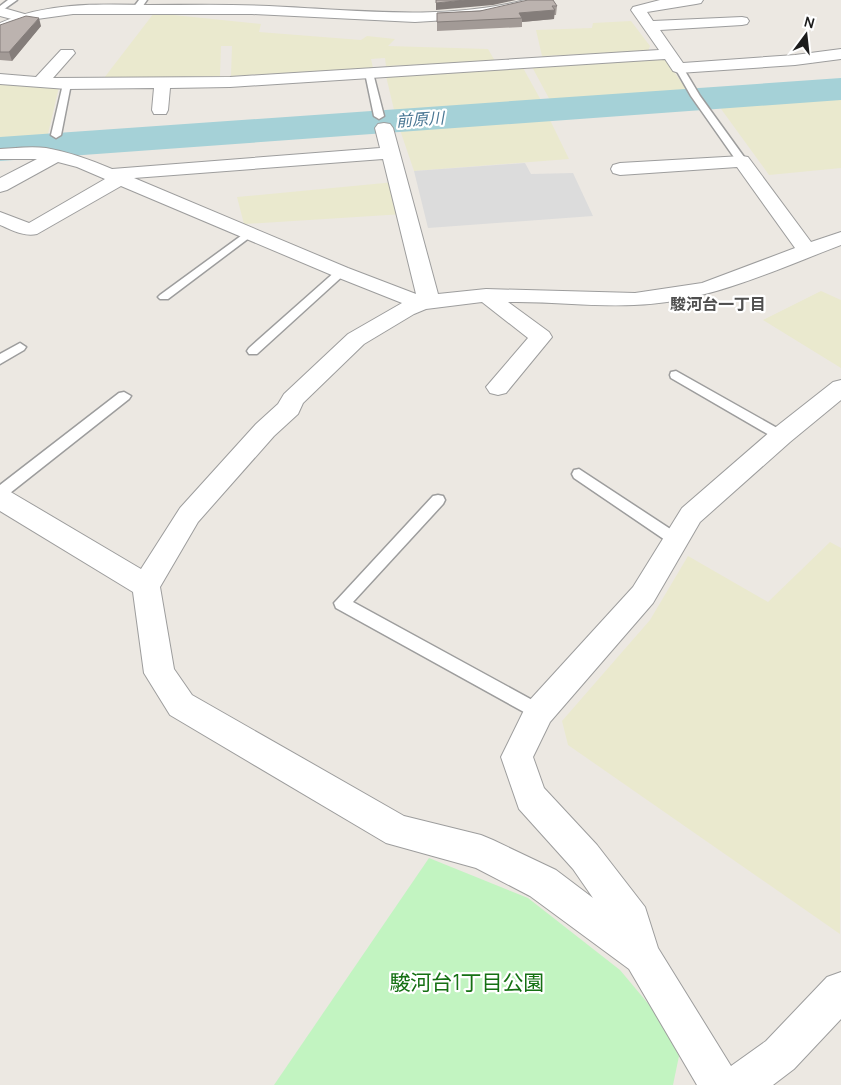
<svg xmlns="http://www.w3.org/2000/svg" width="841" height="1085" viewBox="0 0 841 1085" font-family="Manrope,'Noto Sans JP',sans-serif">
<rect width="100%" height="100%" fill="#ece8e2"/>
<!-- farmland -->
<path fill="#eae9ce" d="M154 13 261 24 259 32 361 40 367 36 395 39 388 46 488 49 495 61 386 66 385 58 371 59 373 68 231 76 232 46H221L220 76 104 78Z
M631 21 650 46 648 51 542 56 536 30 592 28 593 23Z
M663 56 689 93 552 104 531 65Z
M522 66 543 104 395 114 386 76Z
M0 82 59 87 48 134 0 138Z
M841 94V168L769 175 716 102Z
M548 116 569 159 414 171 398 124Z
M395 182 404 214 244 224 237 197Z
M821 291 841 300V368L763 320Z
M830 542 841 548 840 934 568 745 562 721 650 620 688 556 768 602Z"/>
<!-- park -->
<path fill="#c2f4c1" d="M429 858 528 898 620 970 656 1013 679 1056 673 1085H274Z"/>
<!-- parking -->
<path fill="#dcdcdc" d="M525 163 531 174 573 173 593 216 428 228 414 171Z"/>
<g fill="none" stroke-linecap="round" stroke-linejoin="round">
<!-- river -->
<path fill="#a5d1d7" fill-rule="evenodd" d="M841 78V100L0 161V137Z"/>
<!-- service casing -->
<g stroke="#9d9d9d" stroke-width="3">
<path id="service" d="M8 0H17L0 12V6Z
M139 0H147L140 10H134L133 8Z
M679 65 682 66 700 96 747 161 746 163H738L691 96 675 68Z
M369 70 373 73 384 116 379 119 374 116 365 73Z
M67 81 71 84 61 135 56 138 51 135 63 84Z
M249 230 253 231 254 233 253 235 168 299H160L158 297 160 295Z
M341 269 347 272 345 274 257 354H249L247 351 249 348 337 270Z
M20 343 26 347 24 350 0 364V354Z
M676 371 786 433 788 436 786 439H776L671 378 670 375 671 372Z
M124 392 131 396 129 399 5 497 0 498V485L119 393Z
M579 469 681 536 683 540 681 544 676 546 671 544 574 478 572 474 574 470Z
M438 495 443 496 445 500 443 504 353 602 545 707 548 712 545 717 539 720 533 717 336 608 334 603 433 496Z"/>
</g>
<!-- minor casing -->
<g stroke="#9d9d9d" stroke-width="2">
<path id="minor" d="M660 0H703L701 3 696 4 647 12 653 21 742 17 747 18 749 21 747 24 742 25 660 30 683 63 795 55 841 49V59L795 65 679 73 673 71 665 59 230 87 170 88 168 110 166 114H154L152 110 154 88 67 89 0 84V74L36 77 61 50H73L75 53 53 78 230 77 659 50 631 10 633 7Z
M0 7 28 15 30 18 28 21 23 22 0 16Z
M384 123 390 124 393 128 438 294 486 289 635 293 702 283 795 248 737 167 620 175 613 173 611 169 613 165 620 163 742 156 748 157 811 242 841 232V245C775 270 707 303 634 305 592 307 550 301 508 302L549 332 552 337 506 393 498 395 490 393 486 387 528 338 482 302 426 309 414 314 364 344 303 403 298 414 274 436 198 522 160 587 174 669 192 695 404 816 481 835 493 840 556 870 593 898 573 869 519 809 501 757 528 702 633 587 682 508 772 430 833 382 841 380V400L790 442 700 522 653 603 550 722 533 757 544 788 597 845 645 907 658 948 731 1066 766 1041 827 977 841 972V1019L794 1069 773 1085H697L629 969 530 896 476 868 386 843 170 715 144 673 133 592 0 511V488L9 491 141 569 180 508 256 424 278 404 284 394 348 334 402 303 334 276 121 186 37 234C24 237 12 230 0 225V212L29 223 105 179 77 167 58 162 7 190 0 192V178L37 159H0V149C15 148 32 146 46 148 69 152 91 160 112 169L380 148 375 128 378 124ZM383 159 416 294 348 268 134 178Z"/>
</g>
<!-- tertiary casing -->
<g stroke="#9d9d9d" stroke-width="2">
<path id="tertiary" d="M525 0H549L547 3 510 12 479 18 415 22 252 14H73L37 19 0 33V23C47 2 98 4 148 5 189 5 229 4 269 6 355 10 441 21 525 0Z"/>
</g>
<!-- service -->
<use href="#service" fill="#fff" fill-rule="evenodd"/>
<!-- minor -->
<use href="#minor" fill="#fff" fill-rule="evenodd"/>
<!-- tertiary -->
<use href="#tertiary" fill="#fff" fill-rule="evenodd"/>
</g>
<!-- wall -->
<path fill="#a29a96" d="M557 6 556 15H554V19L522 22V27L437 31V13Z
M0 25 41 26 12 61 0 60Z"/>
<!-- shaded-wall -->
<path fill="#847d7a" d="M465 0H516L493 5 436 10V3Z
M555 10 554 19 522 22V18L519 13Z
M39 18 41 26 12 61 9 52Z"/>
<!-- building -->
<path fill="#bcb3af" stroke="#847d7a" d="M436 0H465L436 3Z
M528 0H553L557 6H552L555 10 519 13 522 18 437 22V13L480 11Z
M26 16 39 18 9 52H0V25Z"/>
<g text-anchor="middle" stroke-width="4.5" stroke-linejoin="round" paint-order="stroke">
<!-- far-water labels -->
<g font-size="16" font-style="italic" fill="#4a7794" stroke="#fff">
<text transform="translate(420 119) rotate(-4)" y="6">前原川</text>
</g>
<!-- far-neighbourhood labels -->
<g font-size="16" font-weight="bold" fill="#4f4f4f" stroke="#fff">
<text x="718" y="310">駿河台一丁目</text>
</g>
<!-- near-park labels -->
<g font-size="21" fill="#157013" stroke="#fff">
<text x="467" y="990">駿河台1丁目公園</text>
</g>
</g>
<!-- north arrow -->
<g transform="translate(806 35) rotate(15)" stroke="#ffffff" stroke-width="4" paint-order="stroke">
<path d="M0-4L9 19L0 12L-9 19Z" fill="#1c1c1c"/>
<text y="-8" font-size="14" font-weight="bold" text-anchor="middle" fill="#1c1c1c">N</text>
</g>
</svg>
